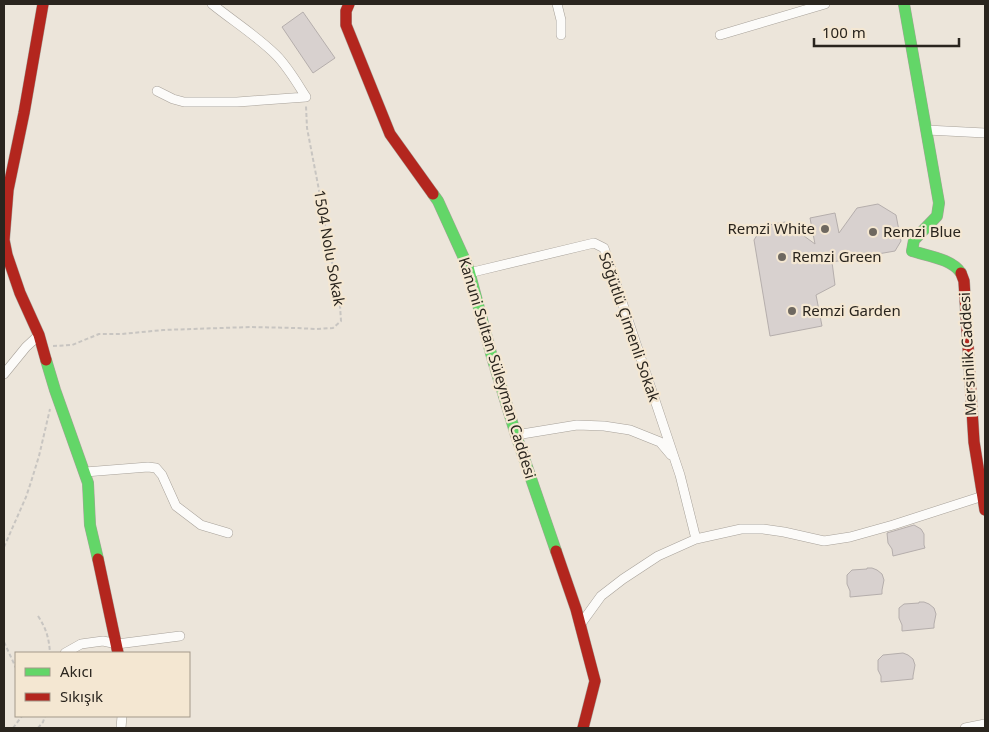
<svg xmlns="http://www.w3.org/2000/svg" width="989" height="732" viewBox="0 0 989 732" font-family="'Noto Sans',sans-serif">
<rect width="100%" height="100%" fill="#ece5da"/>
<!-- building -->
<path fill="#d8d1cf" stroke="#b5aeac" d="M303 12 335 58 313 73 282 27Z
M878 204 896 215 901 241 895 251 832 262 835 285 816 295 822 326 770 336 754 240 763 226 785 222 815 244 810 218 835 213 839 233 857 208Z
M914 525 921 529 924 534V545L925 548 893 556 892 549 888 543 887 533Z
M867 568H872L877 570 882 574 884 580 882 590V594L850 597V591L847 584V575L852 570 867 569Z
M919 602H924L929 604 934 608 936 614 934 624V628L902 631V625L899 618V608L904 604 919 603Z
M903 653 908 655 913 659 915 665 913 676V679L881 682V676L878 670V660L883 655Z"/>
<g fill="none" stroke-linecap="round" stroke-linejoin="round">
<!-- street casing -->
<g stroke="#a7a199" stroke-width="10">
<path id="street" d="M557 4 561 20V35
M720 35 825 4
M157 91 173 99 184 102H237L306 97C297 83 288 67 276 55 257 36 233 21 212 4
M927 130 985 133
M469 273 594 243 604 248 680 475 696 539
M4 374 26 347 39 335
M516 435 577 425 604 426 630 430 660 442 671 455
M85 472 148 467 156 468 162 475 176 506 201 525 228 533
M580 625 601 596 623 579 658 556 696 539 741 529H763L784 532 824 541 850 537 893 525 983 496
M65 653 81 644 103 641 117 644 180 636
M121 728 122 716
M965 728 985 724"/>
</g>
<!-- fast casing -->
<g stroke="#a7a199" stroke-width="12">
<path id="fast" d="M904 4 939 203 937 216 914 240 912 251C928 256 952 259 961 273
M433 194 438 201 468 267 492 357 516 435 556 551
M46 360 55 390 88 483 90 525 98 559"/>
</g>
<!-- jam casing -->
<g stroke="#a7a199" stroke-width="12">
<path id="jam" d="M43 4 24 113 8 190 4 240 7 255 20 293 39 335 46 360
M349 4 346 11V25L390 134 433 194
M961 273 964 281 974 442 985 510
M556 551 576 609 595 681 583 728
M98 559 118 653"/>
</g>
<!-- path -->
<path stroke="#c8c5c1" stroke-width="2" stroke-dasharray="4 2.5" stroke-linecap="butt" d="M53 346 72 345 99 334H122L163 330 250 327 296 328 317 329 333 328 341 321 339 290 327 242 324 216 307 128 306 106
M4 547 26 497 31 482 39 456 50 409
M38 616C46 628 49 638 50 653
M4 642 16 668
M13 728 22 716
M38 728 43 722 45 716"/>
<!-- street -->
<use href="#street" stroke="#fcfbf9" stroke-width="9"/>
<!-- fast -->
<use href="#fast" stroke="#63d668" stroke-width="11"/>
<!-- jam -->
<use href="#jam" stroke="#b3261e" stroke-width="11"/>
</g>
<!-- markers -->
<g fill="#6e6860" stroke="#f4e7d2" stroke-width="2">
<circle cx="825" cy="229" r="5"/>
<circle cx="873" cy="232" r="5"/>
<circle cx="782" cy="257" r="5"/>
<circle cx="792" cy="311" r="5"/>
</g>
<g text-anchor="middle" stroke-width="4.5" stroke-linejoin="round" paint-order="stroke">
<!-- poi labels -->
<g font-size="15" fill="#2a251e" stroke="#f4e7d2" text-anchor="start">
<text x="815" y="234" text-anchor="end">Remzi White</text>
<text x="883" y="237">Remzi Blue</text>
<text x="792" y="262">Remzi Green</text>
<text x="802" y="316">Remzi Garden</text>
</g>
<!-- street labels -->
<g font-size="15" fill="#2a251e" stroke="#f4e7d2">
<text transform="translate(329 248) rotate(80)" y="5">1504 Nolu Sokak</text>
<text transform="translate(629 327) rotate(71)" y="5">Söğütlü Çimenli Sokak</text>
<text transform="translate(968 354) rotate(-93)" y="5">Mersinlik Caddesi</text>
<text transform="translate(497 368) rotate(73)" y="5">Kanuni Sultan Süleyman Caddesi</text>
</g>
</g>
<!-- border -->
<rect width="989" height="732" fill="none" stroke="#2a251e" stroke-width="10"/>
<!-- legend -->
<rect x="15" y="652" width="175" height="65" fill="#f4e7d2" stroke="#a3998a"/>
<rect x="25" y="668" width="25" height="8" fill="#63d668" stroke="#a3998a"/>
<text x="60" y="677" font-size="15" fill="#2a251e">Akıcı</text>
<rect x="25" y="693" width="25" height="8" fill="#b3261e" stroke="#a3998a"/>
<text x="60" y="702" font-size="15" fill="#2a251e">Sıkışık</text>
<!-- scale -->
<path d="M814 38v8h145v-8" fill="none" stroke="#2a251e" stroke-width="2.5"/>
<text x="822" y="38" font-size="15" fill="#2a251e" stroke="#f4e7d2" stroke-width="4" paint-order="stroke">100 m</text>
</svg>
